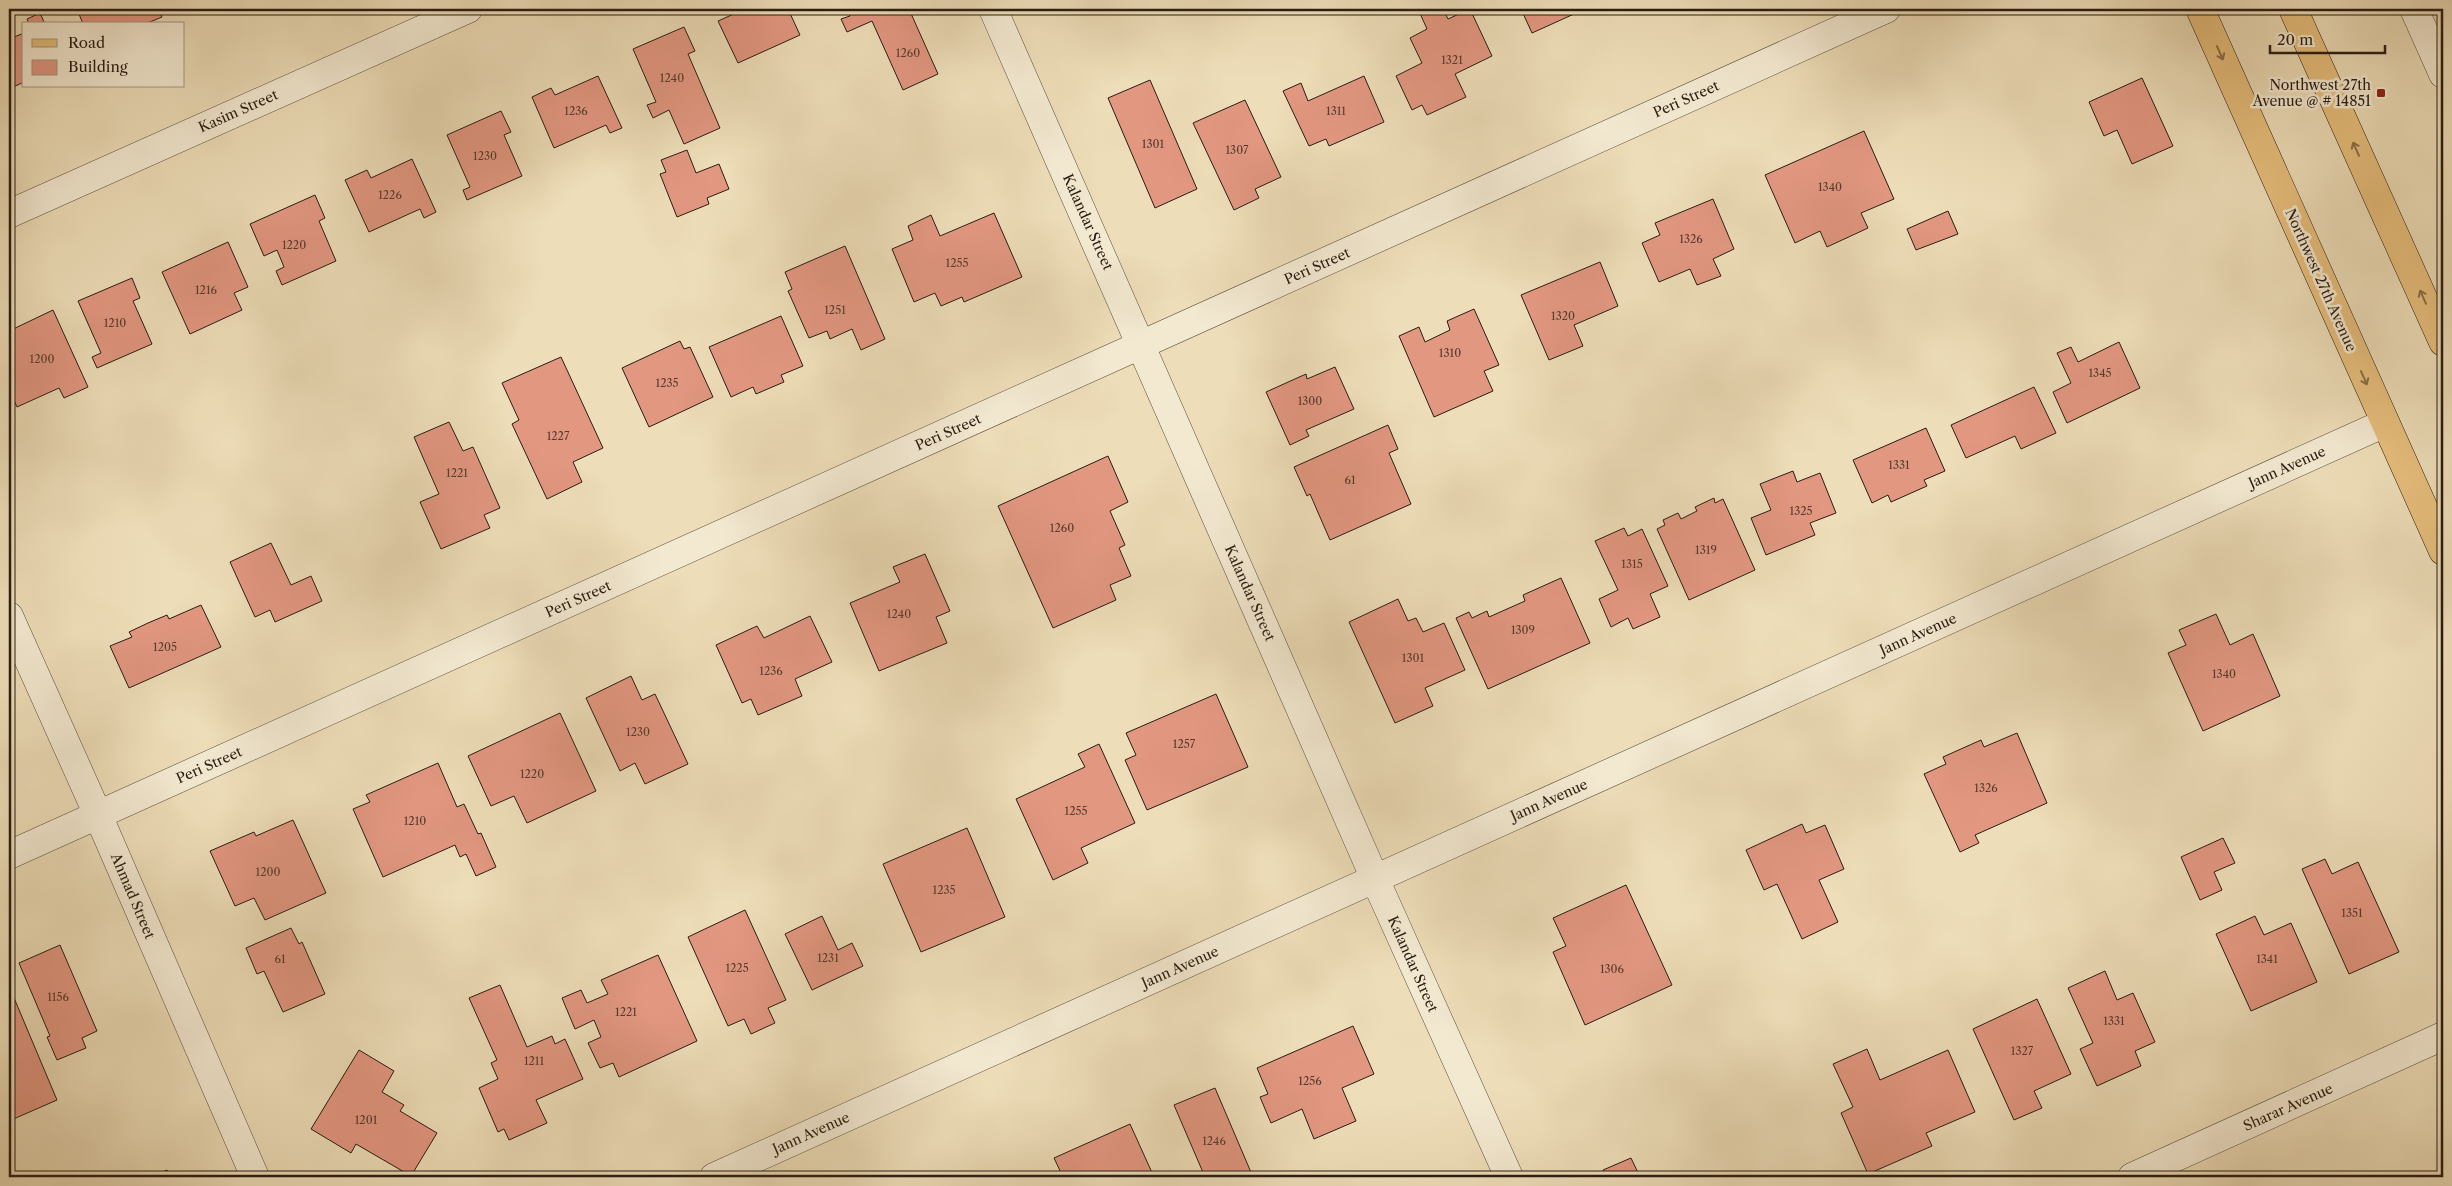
<svg xmlns="http://www.w3.org/2000/svg" width="2452" height="1186" viewBox="0 0 2452 1186" font-family="'Libre Caslon Text',serif">
<rect width="100%" height="100%" fill="#edddb8"/>
<filter id="stains"><feTurbulence type="fractalNoise" baseFrequency=".004" numOctaves="4"/><feColorMatrix values="0 0 0 0 .2 0 0 0 0 .09 0 0 0 0 .02 0 0 0 .5 -.17"/></filter>
<radialGradient id="worn" r=".72"><stop offset=".6" stop-color="#630" stop-opacity="0"/><stop offset="1" stop-color="#630" stop-opacity=".3"/></radialGradient>
<!-- building -->
<path fill="#e29781" stroke="#291d13" d="M77 9H158L162 17 145 24H83Z
M745 9H788L800 35 738 63 718 21Z
M846 9H909L938 74 903 90 872 21 847 32 841 19 850 16Z
M1418 9H1443L1448 19 1470 9 1492 56 1455 74 1466 97 1427 115 1422 105 1412 110 1396 76 1422 63 1410 38 1427 29Z
M1521 9H1585L1532 33Z
M40 13 45 24H29L27 19Z
M684 27 695 51 688 54 720 128 684 144 669 110 653 118 647 105 656 102 633 49Z
M24 33V82L9 89V39Z
M598 76 622 128 610 133 606 125 554 148 532 97 551 88 555 95Z
M1364 76 1384 122 1329 146 1326 139 1309 146 1283 91 1301 83 1308 101Z
M2142 78 2173 146 2132 164 2117 130 2104 136 2089 102Z
M1150 80 1197 189 1155 208 1108 98Z
M1245 100 1281 177 1255 189 1259 198 1234 210 1193 123Z
M501 111 511 132 504 135 522 176 467 200 463 190 470 187 447 135Z
M1864 131 1894 199 1861 213 1868 228 1827 247 1820 231 1795 243 1765 175Z
M687 150 696 173 719 164 729 189 707 198 709 204 677 217 660 174 666 172 661 160Z
M412 159 436 212 424 218 420 209 369 232 345 180 367 170 371 178Z
M315 195 325 218 319 221 336 261 282 285 276 271 284 267 277 250 264 256 250 224Z
M1713 199 1734 249 1713 259 1721 276 1697 285 1690 269 1659 282 1642 243 1660 235 1655 223Z
M1948 211 1958 234 1916 250 1907 229Z
M994 213 1022 277 964 302 962 297 941 306 935 293 914 302 892 249 913 240 908 226 931 215 940 236Z
M228 242 248 287 234 293 242 310 190 334 162 272Z
M845 246 885 339 861 350 852 329 830 339 827 331 809 338 788 291 792 289 785 272Z
M1600 262 1618 306 1574 325 1583 346 1549 360 1521 295Z
M132 278 140 298 133 301 152 344 97 368 92 357 101 353 78 301Z
M1474 309 1499 365 1484 371 1493 391 1434 417 1399 336 1419 327 1425 342 1450 330 1447 321Z
M53 310 88 387 64 398 59 388 17 407 9 389V331Z
M781 316 803 366 781 375 784 382 756 394 753 387 731 397 709 347Z
M680 341 684 349 690 347 713 397 649 427 622 368Z
M2119 342 2140 388 2067 423 2053 392 2071 383 2057 353 2071 347 2078 362Z
M561 357 603 448 573 462 582 482 547 499 512 424 519 420 502 383Z
M1335 367 1354 409 1306 430 1309 436 1290 445 1266 392 1306 374 1307 379Z
M2034 387 2056 433 2021 449 2015 436 1966 458 1951 425Z
M449 422 463 451 473 447 500 508 484 515 490 528 441 549 420 502 439 494 414 437Z
M1388 425 1398 449 1389 453 1411 504 1330 540 1310 494 1307 496 1294 467Z
M1926 428 1945 471 1924 480 1927 486 1891 502 1888 495 1872 503 1853 460Z
M1108 456 1128 502 1110 511 1125 545 1119 548 1131 576 1110 585 1116 600 1053 628 998 506Z
M1793 471 1797 482 1820 473 1836 513 1810 523 1815 535 1766 555 1751 518 1771 510 1760 484Z
M1714 498 1715 503 1723 499 1755 570 1689 600 1657 529 1665 525 1663 520 1678 513 1681 519 1697 511 1695 507Z
M1624 528 1628 536 1642 529 1668 586 1650 594 1660 617 1633 629 1628 618 1611 627 1599 599 1618 590 1595 541Z
M271 543 291 585 311 576 322 601 275 622 270 610 255 617 230 562Z
M925 554 950 611 936 617 947 643 879 671 850 603 900 582 893 567Z
M1561 578 1590 643 1488 689 1456 618 1469 612 1472 618 1487 611 1489 617 1525 601 1523 595Z
M1398 599 1408 621 1416 618 1423 632 1444 623 1465 670 1425 688 1433 706 1395 723 1349 622Z
M201 605 221 647 129 688 110 646 132 637 129 632 148 623 167 615 169 619Z
M2216 614 2230 645 2253 634 2280 696 2203 731 2168 653 2186 645 2179 630Z
M810 616 832 662 795 679 802 696 758 715 751 699 742 703 716 645 757 626 764 638Z
M631 676 642 700 655 694 688 764 645 784 635 763 620 771 586 698Z
M1216 694 1248 767 1147 810 1125 760 1136 755 1126 733Z
M560 713 596 791 527 823 514 796 491 806 468 756Z
M2017 733 2047 803 1975 835 1979 843 1960 852 1924 774 1946 764 1943 757 1981 740 1984 747Z
M1099 744 1135 823 1081 848 1088 863 1053 880 1016 799 1085 767 1078 754Z
M438 763 457 807 464 804 478 834 481 833 496 867 476 876 466 854 460 857 455 845 383 877 353 809 370 802 366 795Z
M293 820 326 893 265 920 254 898 235 906 210 851 254 832 256 836Z
M1802 824 1806 833 1825 825 1844 869 1819 880 1838 922 1802 939 1777 884 1764 890 1746 850Z
M967 828 1005 917 921 952 883 864Z
M2223 838 2235 863 2214 872 2222 890 2200 900 2181 857Z
M2325 859 2332 874 2358 862 2399 952 2349 974 2302 869Z
M1626 885 1672 985 1585 1025 1553 952 1566 946 1553 918Z
M745 910 786 1000 768 1008 775 1023 751 1034 744 1019 728 1026 688 937Z
M822 916 838 950 852 943 863 966 812 990 785 934Z
M2255 916 2264 935 2291 923 2317 982 2251 1011 2216 934Z
M291 928 299 944 302 942 325 994 283 1012 264 971 257 974 246 948Z
M60 945 97 1031 82 1038 86 1048 57 1060 47 1037 50 1036 19 963Z
M658 955 697 1041 619 1077 613 1063 600 1068 588 1043 601 1037 594 1020 575 1029 562 998 581 990 587 1003 608 994 601 980Z
M2105 971 2117 1000 2133 993 2155 1042 2135 1051 2141 1066 2097 1086 2080 1049 2093 1043 2068 988Z
M500 985 527 1047 552 1036 555 1044 565 1039 583 1079 536 1100 547 1123 509 1140 504 1129 498 1132 479 1088 498 1079 491 1063 497 1060 469 998Z
M9 986 57 1100 9 1121Z
M2037 999 2071 1074 2034 1091 2042 1108 2014 1120 1973 1029Z
M1353 1026 1374 1074 1342 1088 1356 1121 1314 1139 1302 1109 1271 1123 1260 1097 1268 1094 1257 1068Z
M1867 1049 1880 1080 1948 1050 1975 1112 1926 1133 1932 1146 1868 1174 1841 1113 1853 1107 1833 1064Z
M359 1050 394 1071 382 1092 404 1105 400 1111 437 1133 411 1176 356 1144 351 1153 311 1129Z
M1215 1088 1253 1177H1205L1174 1105Z
M1130 1124 1154 1177H1063L1054 1158Z
M1631 1158 1640 1177H1606L1603 1170Z
M167 1170 171 1177H151Z"/>
<g fill="none" stroke-linecap="round" stroke-linejoin="round">
<!-- minor casing -->
<g stroke="#5a4d3c" stroke-width="29">
<path id="minor" d="M993 9 1375 879 1509 1177
M2414 9 2443 74
M9 214 468 9
M9 616 98 815 255 1177
M9 855 1886 9
M714 1177 2385 423
M2132 1177 2443 1036"/>
</g>
<!-- primary casing -->
<g stroke="#291d13" stroke-width="29">
<path id="primary" d="M2200 9 2443 551
M2293 9 2443 342"/>
</g>
<!-- minor -->
<use href="#minor" stroke="#f3e9d1" stroke-width="28"/>
<!-- primary -->
<use href="#primary" stroke="#e6be7c" stroke-width="28"/>
</g>
<!-- one-way arrows -->
<defs><path id="oneway-shaft" d="M-6 0H5M1.5-3L5.5 0L1.5 3" fill="none" stroke-width="1.6" stroke-linecap="round" stroke-linejoin="round" transform="scale(1.25)"/></defs>
<g stroke="#886e48">
<use href="#oneway-shaft" transform="translate(2220 53) rotate(66)"/>
<use href="#oneway-shaft" transform="translate(2356 149) rotate(-114)"/>
<use href="#oneway-shaft" transform="translate(2423 297) rotate(-114)"/>
<use href="#oneway-shaft" transform="translate(2364 378) rotate(66)"/>
</g>
<!-- markers -->
<rect fill="#8f2418" stroke="#f3e9d1" stroke-width="2" x="2376" y="88" width="10" height="10" rx="2.5"/>
<g text-anchor="middle" stroke-width="5" stroke-linejoin="round" paint-order="stroke">
<!-- number labels -->
<g font-size="11" fill="#573c2e">
<text x="908" y="57">1260</text>
<text x="1452" y="64">1321</text>
<text x="672" y="82">1240</text>
<text x="576" y="115">1236</text>
<text x="1336" y="115">1311</text>
<text x="1153" y="148">1301</text>
<text x="1237" y="154">1307</text>
<text x="485" y="160">1230</text>
<text x="1830" y="191">1340</text>
<text x="390" y="199">1226</text>
<text x="1691" y="243">1326</text>
<text x="294" y="249">1220</text>
<text x="957" y="267">1255</text>
<text x="206" y="294">1216</text>
<text x="835" y="314">1251</text>
<text x="1563" y="320">1320</text>
<text x="115" y="327">1210</text>
<text x="1450" y="357">1310</text>
<text x="42" y="363">1200</text>
<text x="2100" y="377">1345</text>
<text x="667" y="387">1235</text>
<text x="1310" y="405">1300</text>
<text x="558" y="440">1227</text>
<text x="1899" y="469">1331</text>
<text x="457" y="477">1221</text>
<text x="1350" y="484">61</text>
<text x="1801" y="515">1325</text>
<text x="1062" y="532">1260</text>
<text x="1706" y="554">1319</text>
<text x="1632" y="568">1315</text>
<text x="899" y="618">1240</text>
<text x="1523" y="634">1309</text>
<text x="165" y="651">1205</text>
<text x="1413" y="662">1301</text>
<text x="771" y="675">1236</text>
<text x="2224" y="678">1340</text>
<text x="638" y="736">1230</text>
<text x="1184" y="748">1257</text>
<text x="532" y="778">1220</text>
<text x="1986" y="792">1326</text>
<text x="1076" y="815">1255</text>
<text x="415" y="825">1210</text>
<text x="268" y="876">1200</text>
<text x="944" y="894">1235</text>
<text x="2352" y="917">1351</text>
<text x="828" y="962">1231</text>
<text x="280" y="963">61</text>
<text x="2267" y="963">1341</text>
<text x="737" y="972">1225</text>
<text x="1612" y="973">1306</text>
<text x="58" y="1001">1156</text>
<text x="626" y="1016">1221</text>
<text x="2114" y="1025">1331</text>
<text x="2022" y="1055">1327</text>
<text x="534" y="1065">1211</text>
<text x="1310" y="1085">1256</text>
<text x="366" y="1124">1201</text>
<text x="1214" y="1145">1246</text>
</g>
<!-- poi labels -->
<g font-size="14" fill="#291d13" stroke="#f3e9d1" text-anchor="end">
<text x="2371" y="90">Northwest 27th<tspan x="2371" dy="16">Avenue @ # 14851</tspan></text>
</g>
<!-- street labels -->
<g font-size="14" fill="#291d13" stroke="#f3e9d1">
<text transform="translate(1686 99) rotate(-24)" y="5">Peri Street</text>
<text transform="translate(238 111) rotate(-24)" y="5">Kasim Street</text>
<text transform="translate(1088 222) rotate(66)" y="5">Kalandar Street</text>
<text transform="translate(1317 266) rotate(-24)" y="5">Peri Street</text>
<text transform="translate(2321 280) rotate(66)" y="5">Northwest 27th Avenue</text>
<text transform="translate(948 432) rotate(-24)" y="5">Peri Street</text>
<text transform="translate(2287 467) rotate(-24)" y="5">Jann Avenue</text>
<text transform="translate(1250 593) rotate(66)" y="5">Kalandar Street</text>
<text transform="translate(578 599) rotate(-24)" y="5">Peri Street</text>
<text transform="translate(1918 634) rotate(-24)" y="5">Jann Avenue</text>
<text transform="translate(209 765) rotate(-24)" y="5">Peri Street</text>
<text transform="translate(1549 800) rotate(-24)" y="5">Jann Avenue</text>
<text transform="translate(133 896) rotate(67)" y="5">Ahmad Street</text>
<text transform="translate(1413 964) rotate(66)" y="5">Kalandar Street</text>
<text transform="translate(1180 967) rotate(-24)" y="5">Jann Avenue</text>
<text transform="translate(2288 1107) rotate(-24)" y="5">Sharar Avenue</text>
<text transform="translate(811 1133) rotate(-24)" y="5">Jann Avenue</text>
</g>
</g>
<!-- margin -->
<rect width="2452" height="1186" fill="none" stroke="#edddb8" stroke-width="30"/>
<rect x="10" y="10" width="2432" height="1166" fill="none" stroke="#291d13" stroke-width="2.5"/>
<rect x="15" y="15" width="2422" height="1156" fill="none" stroke="#291d13"/>
<!-- legend -->
<rect x="22" y="22" width="162" height="65" fill="#f3e9d1" stroke="#a29785"/>
<rect x="32" y="39" width="25" height="8" fill="#e6be7c" stroke="#a29785"/>
<text x="68" y="48" font-size="15" fill="#291d13">Road</text>
<rect x="32" y="60" width="25" height="15" fill="#e29781" stroke="#a29785"/>
<text x="68" y="72" font-size="15" fill="#291d13">Building</text>
<!-- scale -->
<path d="M2270 45v8h115v-8" fill="none" stroke="#291d13" stroke-width="2.5"/>
<text x="2277" y="45" font-size="15" fill="#291d13" stroke="#f3e9d1" stroke-width="4" paint-order="stroke">20 m</text>
<rect width="100%" height="100%" filter="url(#stains)"/>
<rect width="100%" height="100%" fill="url(#worn)"/>
</svg>
